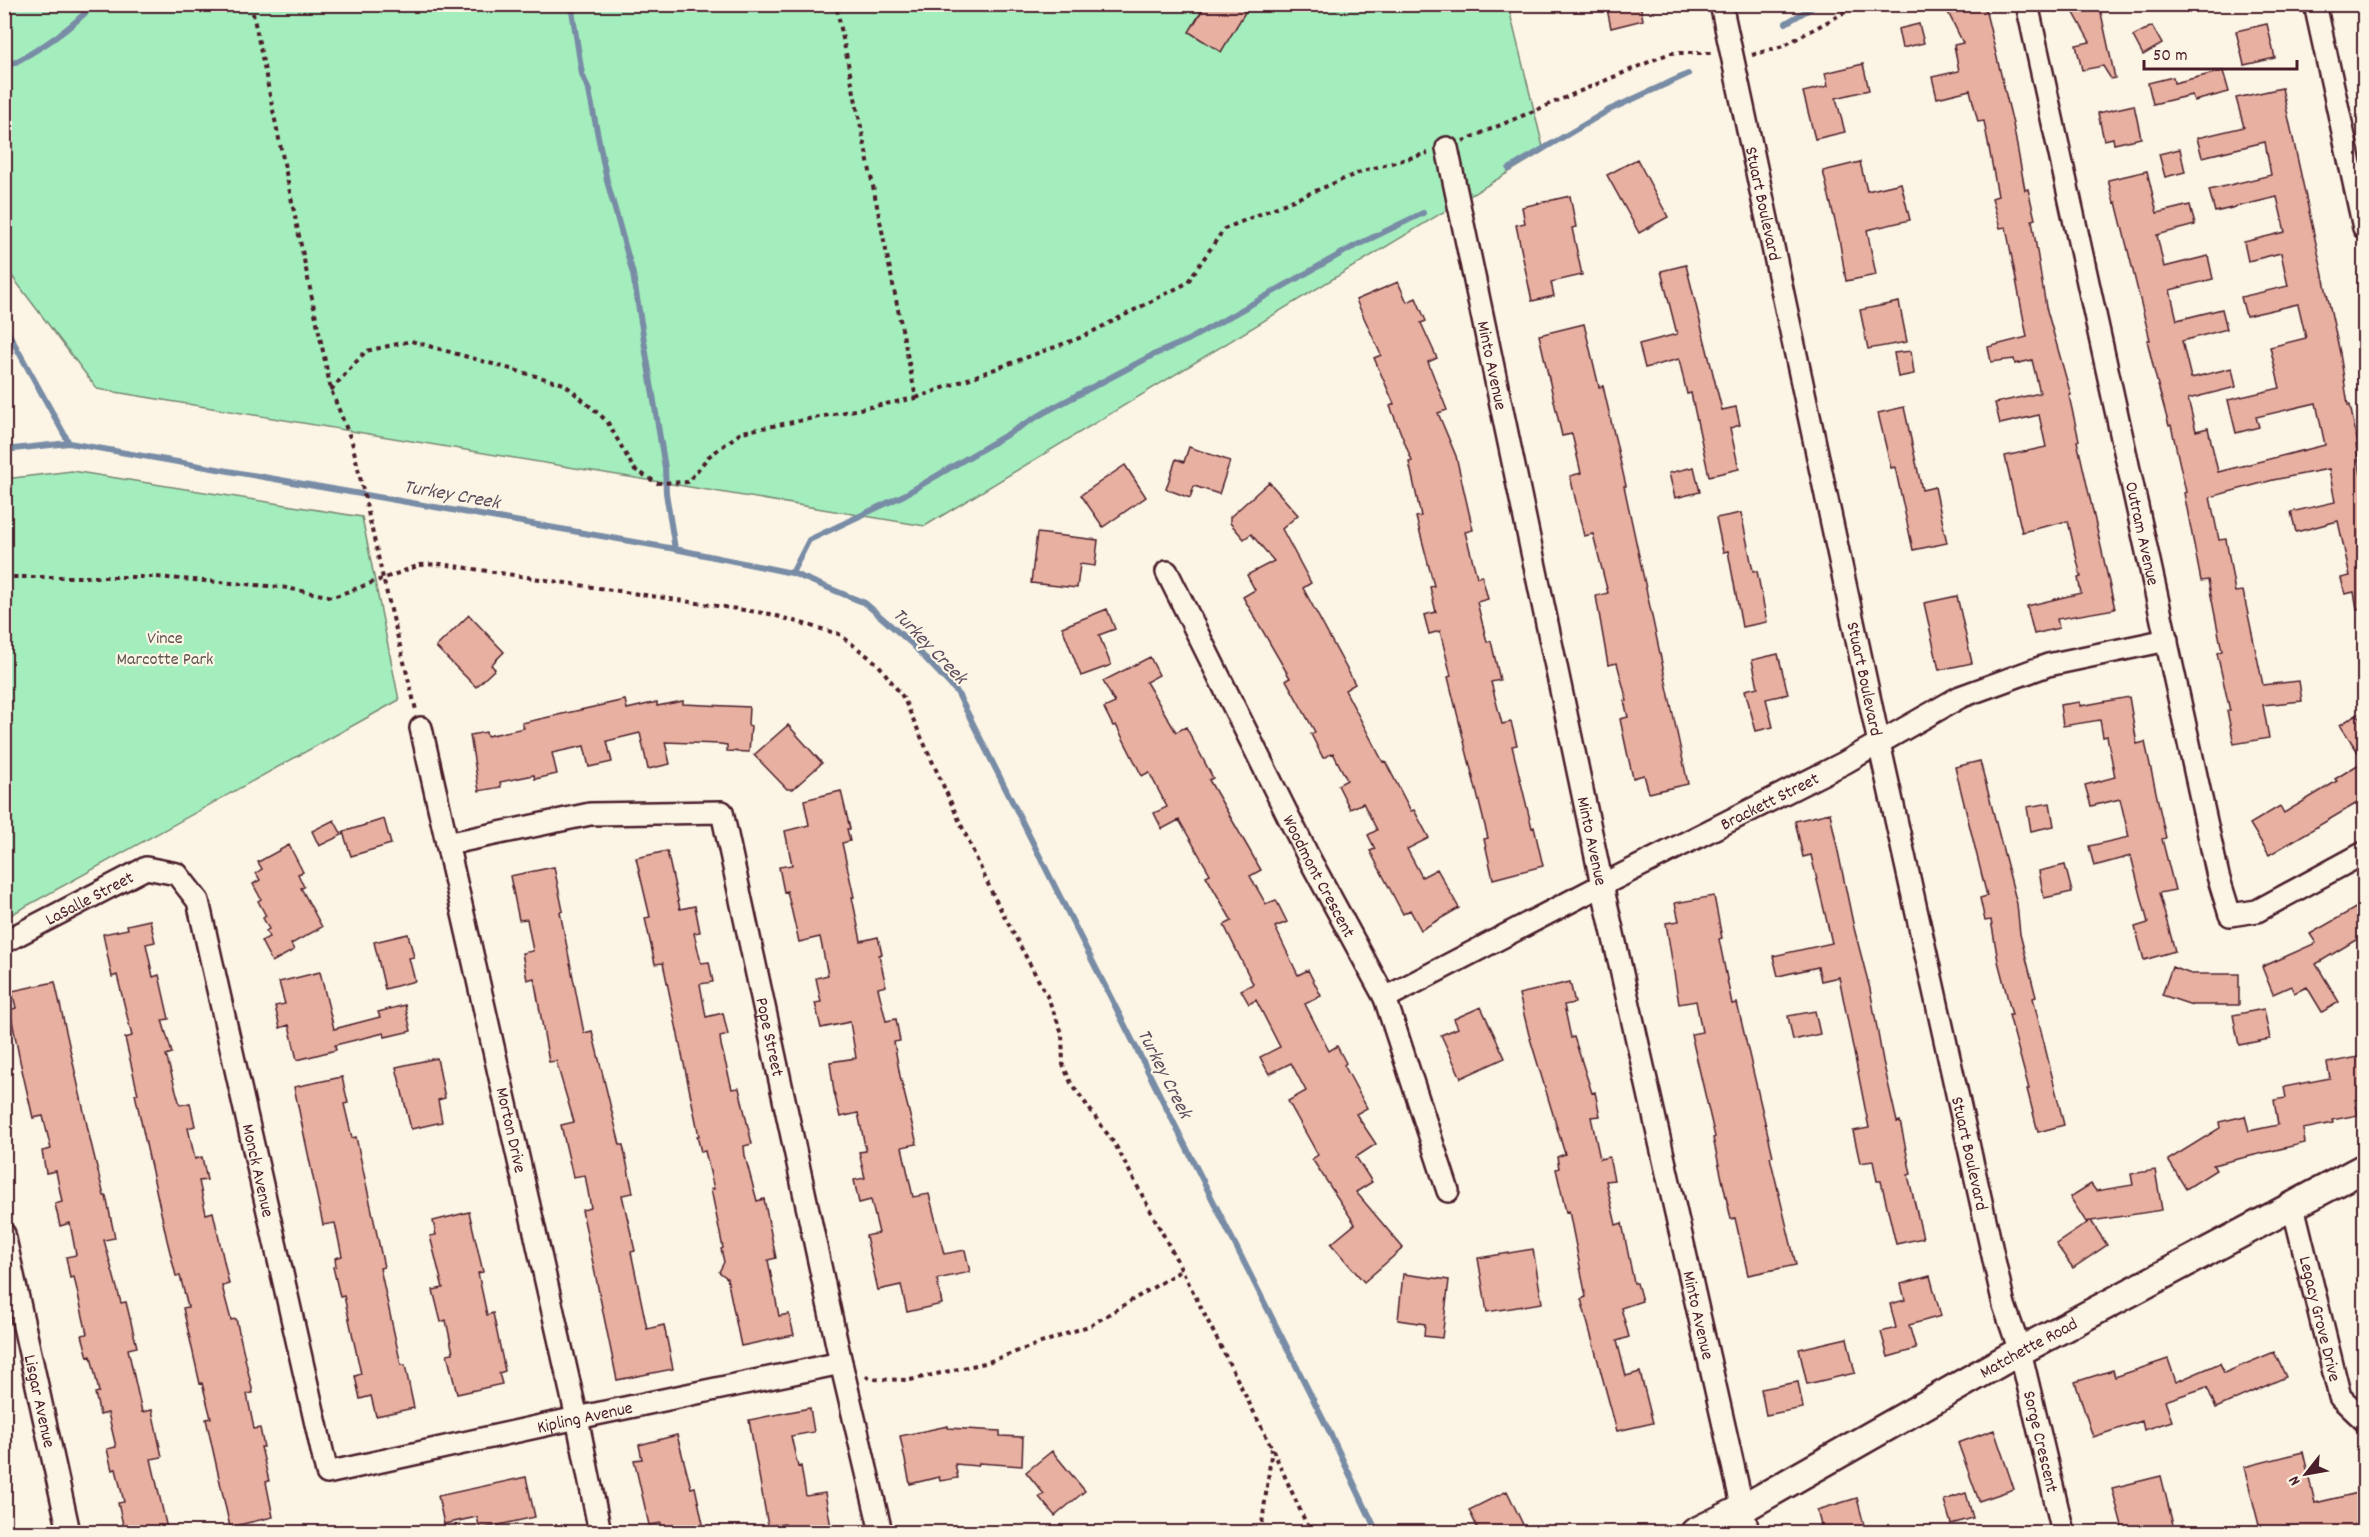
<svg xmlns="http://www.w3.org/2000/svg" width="2369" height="1537" viewBox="0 0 2369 1537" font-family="Dekko,sans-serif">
<rect width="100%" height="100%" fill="#fcf5e5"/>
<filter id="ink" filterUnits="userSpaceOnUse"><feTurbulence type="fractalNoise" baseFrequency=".0167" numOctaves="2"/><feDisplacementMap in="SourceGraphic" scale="12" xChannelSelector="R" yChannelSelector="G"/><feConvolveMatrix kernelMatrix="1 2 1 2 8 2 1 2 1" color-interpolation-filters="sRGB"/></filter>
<g filter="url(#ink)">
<!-- green -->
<path fill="#a4eebd" stroke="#778674" stroke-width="1.5" d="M5 5H1508L1544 151 925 526 97 389 5 267Z
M72 471 362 517 399 700 5 918V479Z"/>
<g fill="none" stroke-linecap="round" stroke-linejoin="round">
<!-- stream -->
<path stroke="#798ca6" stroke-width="6" d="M571 4 582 74 589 91 607 181 633 274 665 468 666 493 675 549
M1786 23 1818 4
M4 68C38 51 68 32 94 4
M1509 169 1609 110 1688 74
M4 325 69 443
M4 450 69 443 675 549 792 573 865 603 912 644 957 692 1330 1433 1377 1532
M792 573 809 540 904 495 1047 411 1153 355 1188 340 1351 248 1423 213"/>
</g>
<!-- building -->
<path fill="#e8b0a1" stroke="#4a1f2b" stroke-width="1.5" d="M1206 4H1250L1221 52 1189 32Z
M1606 4H1640L1643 20 1611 28Z
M1944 4H1984L2013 124 2025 190 2028 189 2035 219 2032 220 2046 307 2071 395 2069 396 2079 440 2077 441 2115 609 2057 619 2059 628 2034 634 2027 606 2081 593 2078 578 2081 577 2068 521 2022 532 2016 507 2005 456 2046 447 2039 415 2000 424 1995 403 2040 393 2032 360 2015 364 2014 359 1991 362 1988 347 2027 337 2006 227 2000 228 1992 198 1998 196 1984 121 1978 122 1970 90 1937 98 1932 77 1959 71 1954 45 1963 43Z
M2069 4H2099L2115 78 2111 79 2103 66 2082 70 2076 45 2090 42Z
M1919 24 1924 43 1902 48 1898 29Z
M2267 24 2275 58 2244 65 2236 31Z
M2152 26 2162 44 2143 55 2133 36Z
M1863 64 1869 90 1836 98 1845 132 1815 139 1803 92 1828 86 1825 73Z
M2223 71 2229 92 2194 101 2192 95 2153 104 2148 83 2173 77 2174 83Z
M2282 88 2340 353 2348 405H2350L2358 444 2356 445 2361 475H2364V608L2357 609 2354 592 2345 594 2341 578 2350 576 2338 521 2296 532 2291 512 2335 502 2329 469 2273 480 2210 497 2219 540 2226 539 2235 592 2243 591 2263 685 2299 681 2302 701 2263 705 2269 738 2234 744 2227 711H2230L2217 653 2222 651 2208 580 2201 581 2184 493 2186 492 2171 425 2169 426 2155 374 2147 340H2150L2116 202 2114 203 2108 180 2147 171 2157 213 2190 205 2195 225 2157 235 2164 267 2208 256 2213 279 2170 290 2177 320 2222 309 2227 329 2182 341 2191 378 2232 368 2236 387 2188 399 2196 431 2208 428 2218 472 2325 445 2316 403 2256 417 2259 427 2236 433 2228 400 2280 388 2270 347 2306 338 2298 304 2246 316 2241 297 2288 286 2281 253 2248 261 2244 242 2285 232 2277 197 2215 212 2209 190 2271 175 2265 142 2202 157 2197 138 2244 127 2236 98Z
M2134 105 2141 138 2114 144 2113 138 2104 140 2098 113Z
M2180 149 2185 172 2165 177 2159 154Z
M1637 159 1668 217 1639 233 1607 175Z
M1860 162 1867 191 1901 183 1910 220 1867 230 1876 275 1846 281 1839 238 1823 171Z
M1570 196 1576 227 1572 228 1582 275 1551 282 1554 296 1532 301 1516 225 1525 223 1522 207Z
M1686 265 1722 410 1736 407 1740 425 1730 428 1739 469 1709 476 1691 393 1687 394 1679 359 1645 368 1639 344 1677 334 1661 271Z
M1398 282 1407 302 1416 298 1426 321 1421 323 1437 358 1428 362 1447 410 1438 413 1456 456 1473 530 1465 532 1477 577 1482 576 1488 599 1477 602 1487 642 1491 641 1500 680 1491 682 1502 724 1511 722 1517 745 1512 746 1532 828 1534 827 1543 866 1493 879 1484 839 1488 838 1448 677 1451 676 1440 631 1429 634 1424 615 1436 612 1430 587 1434 586 1416 517 1421 516 1409 462 1412 461 1390 406 1394 404 1374 358 1381 355 1356 300Z
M1899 302 1907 342 1868 349 1860 310Z
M1584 324 1599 387 1603 386 1626 486H1624L1688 784 1649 793 1644 775 1633 778 1627 752 1620 719 1628 717 1624 701H1627L1617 663 1608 665 1596 596 1608 593 1593 534 1584 536 1570 476 1581 473 1572 434 1562 436 1539 335Z
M1911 351 1914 374 1898 377 1894 353Z
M1904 407 1922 490 1935 487 1947 543 1913 550 1895 467 1891 468 1878 413Z
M1189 447 1230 461 1219 494 1194 486 1190 498 1166 489 1176 459 1184 462Z
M1125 465 1146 497 1103 527 1081 495Z
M1694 467 1700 492 1675 498 1669 473Z
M1269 482 1298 515 1282 529 1311 583 1303 588 1355 684 1345 690 1383 762 1385 761 1411 811 1414 810 1429 838 1407 849 1422 877 1437 869 1459 908 1421 930 1410 910 1403 914 1370 851 1375 849 1368 835 1377 830 1363 803 1350 809 1338 785 1347 780 1333 753 1323 758 1311 734 1315 732 1286 680 1290 678 1243 597 1255 590 1247 575 1274 561 1251 534 1244 539 1230 523V517Z
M1741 513 1753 571H1757L1767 622 1742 627 1728 551 1723 552 1716 518Z
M1037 533 1098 540 1095 566 1080 564 1077 588 1031 583Z
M1957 596 1972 663 1939 670 1924 603Z
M1107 609 1115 629 1099 635 1111 665 1081 676 1062 627Z
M469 615 504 652 491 665 495 669 476 687 436 647Z
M1778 654 1788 694 1766 699 1773 727 1756 731 1745 690 1758 687 1752 660Z
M1150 657 1159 675 1146 682 1176 732 1186 727 1213 778 1209 780 1261 870 1250 876 1266 904 1276 900 1287 922 1275 927 1298 975 1308 970 1321 996 1305 1004 1329 1051 1337 1046 1346 1063 1344 1065 1367 1108 1356 1114 1376 1144 1356 1157 1372 1182 1356 1192 1403 1248 1364 1282 1331 1244 1355 1224 1312 1159 1318 1155 1288 1101 1306 1091 1291 1063 1269 1074 1260 1057 1280 1047 1256 1000 1249 1004 1241 990 1253 984 1224 925 1232 921 1206 876 1210 874 1179 820 1162 829 1154 813 1167 807 1149 772 1142 776 1116 725 1113 726 1104 708 1115 703 1103 681Z
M2129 697 2137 744 2145 742 2166 838 2162 839 2175 890 2159 893 2175 951 2144 960 2135 927 2148 923 2131 856 2094 866 2089 846 2129 837 2120 799 2091 806 2085 785 2115 777 2107 736 2103 737 2100 720 2063 726 2060 705 2080 702V706Z
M625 700 627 709 657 702V706L683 701V704L749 707 748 725 751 726 749 752 727 751V745L720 744 665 742 670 764 648 769 640 733 607 741 612 762 589 767 584 746 552 753 557 774 535 779 534 775 500 782 501 787 479 791 470 735 486 732 487 736 524 728 522 723Z
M2357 714 2364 726V799L2269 855 2250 824 2280 806 2284 813 2337 781 2335 779 2364 761 2340 725Z
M788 725 822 763 793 789H787L754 755Z
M1980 761 2017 904 2020 934 2036 997 2033 998 2064 1125 2038 1132 2027 1089H2029L2009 1015H2012L1998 961 1991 920 1985 921 1980 898 1987 896 1955 767Z
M841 791 850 829H847L850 841 842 843 854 897H852L861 941 878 937 882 954 879 955 886 986 878 988 886 1021 896 1019 900 1041 894 1042 900 1076 917 1144 902 1147 913 1197 929 1194 944 1254 965 1250 970 1272 937 1279 942 1304 907 1312 901 1285 878 1290 866 1236 879 1233 871 1200 859 1203 854 1180 865 1178 859 1152 866 1151 858 1113 840 1117 834 1092 830 1062 856 1058 850 1022 821 1028 815 1003 821 1002 816 978 828 975 820 937 799 942 787 891 784 892 779 867 792 865 785 831 809 825 804 800Z
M2050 803 2054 826 2031 831 2027 807Z
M1830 813 1854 928 1870 989 1883 1061 1897 1122 1900 1121 1911 1174 1908 1175 1923 1238 1896 1244 1881 1181H1877L1873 1161 1860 1163 1853 1131 1869 1128 1839 977 1821 981 1818 967 1778 976 1773 956 1832 943 1811 855 1803 857 1795 821Z
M384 819 391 844 351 856 343 832Z
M334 820 342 835 319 846 312 831Z
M289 845 303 872 298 874 304 887 301 888 322 927 291 944 294 950 272 962 261 941 269 937 266 931 269 929 263 918 266 916 258 901 261 899 253 884 260 880 256 873 262 869 258 862Z
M667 851 680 909 695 906 700 932 694 933 701 963 709 962 713 982 700 984 706 1017 723 1013 728 1035 720 1037 721 1045 732 1089 739 1088 752 1144 744 1146 745 1156 757 1201 764 1199 776 1258 768 1260 779 1316 789 1314 794 1335 741 1346 727 1278 719 1272 724 1262 721 1249 723 1248 711 1189H714L705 1151 701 1152 697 1136H699L663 963 655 964 645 918 650 917 636 858Z
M2065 865 2072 892 2044 898 2039 871Z
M554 867 563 911 560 912 584 1033 592 1031 620 1145H623L633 1193 622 1195 635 1251 631 1252 647 1329 664 1325 673 1369 617 1380 582 1210 591 1208 585 1175 573 1177 561 1125 574 1122 556 1061 549 1062 534 978 527 980 522 953 533 951 527 919 519 920 510 876Z
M1714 896 1722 938 1719 939 1732 1004 1737 1003 1773 1156 1770 1157 1796 1265 1748 1275 1735 1218 1731 1219 1722 1179 1713 1138 1715 1137 1691 1034 1702 1032 1696 1001 1679 1004 1666 923 1679 921 1675 903Z
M2364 903V935L2316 964 2339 1002 2322 1012 2307 987 2294 993 2291 986 2273 994 2262 967 2316 943 2310 934Z
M150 920 155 942 146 944 153 977 159 975 169 1019 162 1020 172 1053 166 1055 180 1105 190 1103 195 1126 188 1128 195 1159 202 1157 207 1180 199 1181 206 1214 213 1212 229 1284 222 1286 231 1320 236 1319 253 1393 247 1394 254 1429 260 1428 264 1447H261L269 1481 266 1482 273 1517 230 1527 206 1419 211 1418 202 1383 200 1384 183 1308 188 1307 180 1276H176L167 1240 135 1094H138L125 1038 132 1036 117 975 112 977 103 934 128 929 127 925Z
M408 934 414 957 409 958 415 981 385 989 374 942Z
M2172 967 2191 974H2239V1005H2192L2162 995Z
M320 972 334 1029 380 1017 378 1012 405 1005 411 1031 385 1037 384 1033 335 1045 336 1050 297 1060 289 1025 280 1028 275 1006 285 1004 279 982Z
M55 982 91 1143 104 1196H106L115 1238 104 1240 121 1303 126 1302 137 1347 128 1349 142 1412 152 1410 162 1457 151 1459 168 1533H125L118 1503 124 1502 116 1469 112 1470 107 1449 116 1447 108 1413 100 1415 95 1393 99 1392 91 1356 88 1357 82 1335 87 1334 74 1277 70 1278 66 1257 76 1255 70 1223 60 1226 55 1204 62 1202 56 1171 46 1173 42 1151 51 1149 43 1116 33 1118 20 1061 10 1010 16 1008 12 991Z
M1570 982 1575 1003 1564 1005 1571 1038 1574 1037 1592 1093 1595 1092 1600 1116 1591 1117 1600 1159 1609 1157 1614 1180 1606 1181 1616 1225 1622 1223 1634 1283H1637L1642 1301 1621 1308 1629 1337 1617 1341 1626 1376 1640 1372 1653 1423 1617 1431 1581 1299 1586 1297 1569 1211 1566 1212 1556 1169 1559 1168 1557 1157 1565 1154 1529 1035 1519 994Z
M1481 1007 1505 1058 1461 1078 1441 1035 1458 1028 1454 1019Z
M2264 1009 2270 1039 2239 1045 2233 1015Z
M1815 1011 1820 1034 1793 1040 1788 1016Z
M2364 1056V1098L2355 1100 2358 1115 2332 1120 2333 1123 2303 1129 2305 1143 2213 1165 2216 1170 2186 1189 2168 1160 2220 1128 2219 1122 2245 1116 2249 1131 2278 1125 2274 1100 2286 1098 2284 1087 2330 1078 2327 1063Z
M437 1058 445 1098 438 1100 442 1122 411 1129 396 1067Z
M342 1077 348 1103 344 1104 352 1138 356 1137 384 1267 380 1268 401 1365H405L414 1408 376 1416 371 1396 360 1399 355 1376 361 1374 344 1296 340 1297 333 1267 336 1266 335 1258 342 1256 335 1223 323 1225 294 1087Z
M2155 1170 2162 1210 2091 1221 2107 1245 2073 1268 2056 1244 2090 1221 2086 1222 2070 1197 2091 1184 2096 1191 2133 1185 2131 1174Z
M469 1212 483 1272 478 1273 487 1315 493 1313 505 1371 499 1373 502 1384 457 1394 447 1354 453 1353 446 1320 441 1322 433 1290 443 1288 430 1236 436 1235 433 1221Z
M1533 1249 1542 1303 1487 1312 1478 1258Z
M1403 1274 1449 1280 1442 1338 1424 1336 1425 1324 1398 1320Z
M1930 1276 1941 1316 1909 1325 1916 1349 1888 1357 1881 1332 1896 1328 1890 1304 1905 1300 1901 1284Z
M1847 1338 1855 1373 1807 1384 1799 1349Z
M2274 1352 2286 1377 2216 1408 2207 1387 2165 1401 2172 1421 2144 1430 2142 1421 2093 1437 2075 1382 2113 1370 2115 1377 2168 1359 2176 1382 2220 1363 2224 1373Z
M1798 1382 1803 1408 1766 1415 1761 1389Z
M810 1408 814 1432 791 1436 798 1467 801 1466 806 1496 825 1493 832 1533H787L785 1524 768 1526 749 1420Z
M948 1426V1428L1000 1431V1436L1023 1437 1022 1466 979 1463 978 1466 955 1464 958 1478 940 1481 939 1477 910 1484 900 1436Z
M1994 1430 2014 1489 1979 1501 1958 1443Z
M677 1435 691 1488 695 1487 705 1533H663L661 1523 649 1525 634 1460 642 1459 639 1445Z
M1052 1451 1085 1491 1055 1516 1039 1497 1044 1494 1026 1472Z
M2303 1452 2315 1503 2358 1493 2364 1521 2356 1523 2358 1533H2296L2295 1528 2279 1533H2261L2244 1467Z
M2161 1476 2175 1533H2124L2112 1488Z
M526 1477 535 1517 480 1529 477 1517 444 1524 438 1496Z
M1507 1491 1527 1533H1480L1469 1510Z
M1966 1493 1973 1518 1951 1524 1944 1500Z
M1857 1498 1866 1533H1823L1817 1510Z"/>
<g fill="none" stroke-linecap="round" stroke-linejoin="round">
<!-- minor casing -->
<g stroke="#4a1f2b" stroke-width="26">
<g id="minor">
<path id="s1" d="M1721 4 1879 743 2004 1305 2020 1351 2063 1532"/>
<path id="s2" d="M2027 4 2218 876 2230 915 2257 911 2364 853"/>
<path d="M2315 4 2364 228"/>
<path id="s3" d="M1447 148 1602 885 1748 1532"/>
<path id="s4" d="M1167 572 1309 858 1385 998 1448 1191"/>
<path id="s5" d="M421 728 577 1418 600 1532"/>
<path id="s6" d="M447 844 590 814 722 812 841 1363 881 1532"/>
<path id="s7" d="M4 942 146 868 177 874 198 901 327 1473 577 1418 841 1363"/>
<path id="s8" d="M1385 998 1602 885 1844 763 1960 697 2048 665 2167 640"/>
<path id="s9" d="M2293 1206 2340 1397 2364 1420"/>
<path id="s10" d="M4 1234 69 1532"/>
</g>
</g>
<!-- tertiary casing -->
<g stroke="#4a1f2b" stroke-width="32">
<g id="tertiary">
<path id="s11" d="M1695 1532 1742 1509 2020 1351 2364 1168"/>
</g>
</g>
<!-- path -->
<path stroke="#4a1f2b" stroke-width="4" stroke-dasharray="4.5 4.5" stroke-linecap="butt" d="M251 4 331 390 352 442 383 578 416 710
M1752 55 1783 46 1860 4
M1463 141 1670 53H1711
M331 390 366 351 411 341 564 384 607 421 634 469 657 483 688 482 708 457 742 432 916 398 836 4
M916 398 1082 337 1187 283 1224 229 1363 171 1428 153
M4 577H156L281 587 333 597 420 565 441 564 770 614 839 634 878 664 903 697 993 895 1048 998 1062 1033 1063 1065 1071 1083 1116 1146 1182 1270 1272 1448 1310 1532
M866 1376 871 1379 910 1380 985 1363 1091 1325 1182 1270
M1261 1532 1272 1448"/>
<!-- minor -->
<use href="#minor" stroke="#fcf5e5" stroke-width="21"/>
<!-- tertiary -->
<use href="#tertiary" stroke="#fcf5e5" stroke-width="27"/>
</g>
</g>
<g text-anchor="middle" stroke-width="4.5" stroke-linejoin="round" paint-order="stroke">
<!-- street labels -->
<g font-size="18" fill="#4a1f2b" stroke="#fcf5e5">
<text dy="6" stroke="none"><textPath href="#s1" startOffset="204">Stuart Boulevard</textPath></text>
<text dy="6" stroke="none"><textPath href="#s3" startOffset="222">Minto Avenue</textPath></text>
<text dy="6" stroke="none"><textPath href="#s2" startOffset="542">Outram Avenue</textPath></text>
<text dy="6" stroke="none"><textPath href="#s1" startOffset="690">Stuart Boulevard</textPath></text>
<text dy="6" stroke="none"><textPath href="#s8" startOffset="432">Brackett Street</textPath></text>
<text dy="6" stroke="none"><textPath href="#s3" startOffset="708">Minto Avenue</textPath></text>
<text dy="6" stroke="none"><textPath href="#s4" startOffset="340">Woodmont Crescent</textPath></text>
<text dy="6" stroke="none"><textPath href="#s7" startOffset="96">LaSalle Street</textPath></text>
<text dy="6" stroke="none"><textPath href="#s6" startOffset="508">Pope Street</textPath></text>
<text dy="6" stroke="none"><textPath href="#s5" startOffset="412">Morton Drive</textPath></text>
<text dy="6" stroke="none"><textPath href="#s1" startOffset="1176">Stuart Boulevard</textPath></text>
<text dy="6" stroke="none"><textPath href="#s7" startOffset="502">Monck Avenue</textPath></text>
<text dy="6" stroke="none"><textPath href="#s3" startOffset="1194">Minto Avenue</textPath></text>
<text dy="6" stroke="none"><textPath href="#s9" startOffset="116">Legacy Grove Drive</textPath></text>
<text dy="6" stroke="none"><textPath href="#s11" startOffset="381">Matchette Road</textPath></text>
<text dy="6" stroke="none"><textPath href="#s10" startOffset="171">Lisgar Avenue</textPath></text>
<text dy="6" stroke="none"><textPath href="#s7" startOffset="1076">Kipling Avenue</textPath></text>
<text dy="6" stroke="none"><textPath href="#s1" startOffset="1473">Sorge Crescent</textPath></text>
</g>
<!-- park labels -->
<g font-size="18" fill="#605350" stroke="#fcf5e5">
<text x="165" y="643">Vince<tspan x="165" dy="21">Marcotte Park</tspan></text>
</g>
<!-- water labels -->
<g font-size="20" font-style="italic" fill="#5e4c5e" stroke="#fcf5e5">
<text transform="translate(452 493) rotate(10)" y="7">Turkey Creek</text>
<text transform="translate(931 645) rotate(46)" y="7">Turkey Creek</text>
<text transform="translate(1166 1073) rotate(63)" y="7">Turkey Creek</text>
</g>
</g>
<!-- margin -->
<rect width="2369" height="1537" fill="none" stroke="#fcf5e5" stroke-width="24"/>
<rect x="12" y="12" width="2345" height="1513" fill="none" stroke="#4a1f2b" stroke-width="2" filter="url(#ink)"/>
<!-- north arrow -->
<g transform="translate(2306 1474) rotate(239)" stroke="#fcf5e5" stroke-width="4.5" paint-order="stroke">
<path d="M0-4.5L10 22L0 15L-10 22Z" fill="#4a1f2b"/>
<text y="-9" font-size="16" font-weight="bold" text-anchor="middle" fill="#4a1f2b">N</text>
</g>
<!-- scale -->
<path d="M2144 60v9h153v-9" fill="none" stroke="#4a1f2b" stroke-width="3"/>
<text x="2153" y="60" font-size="18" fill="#4a1f2b" stroke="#fcf5e5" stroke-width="4.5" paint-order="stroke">50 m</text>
</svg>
